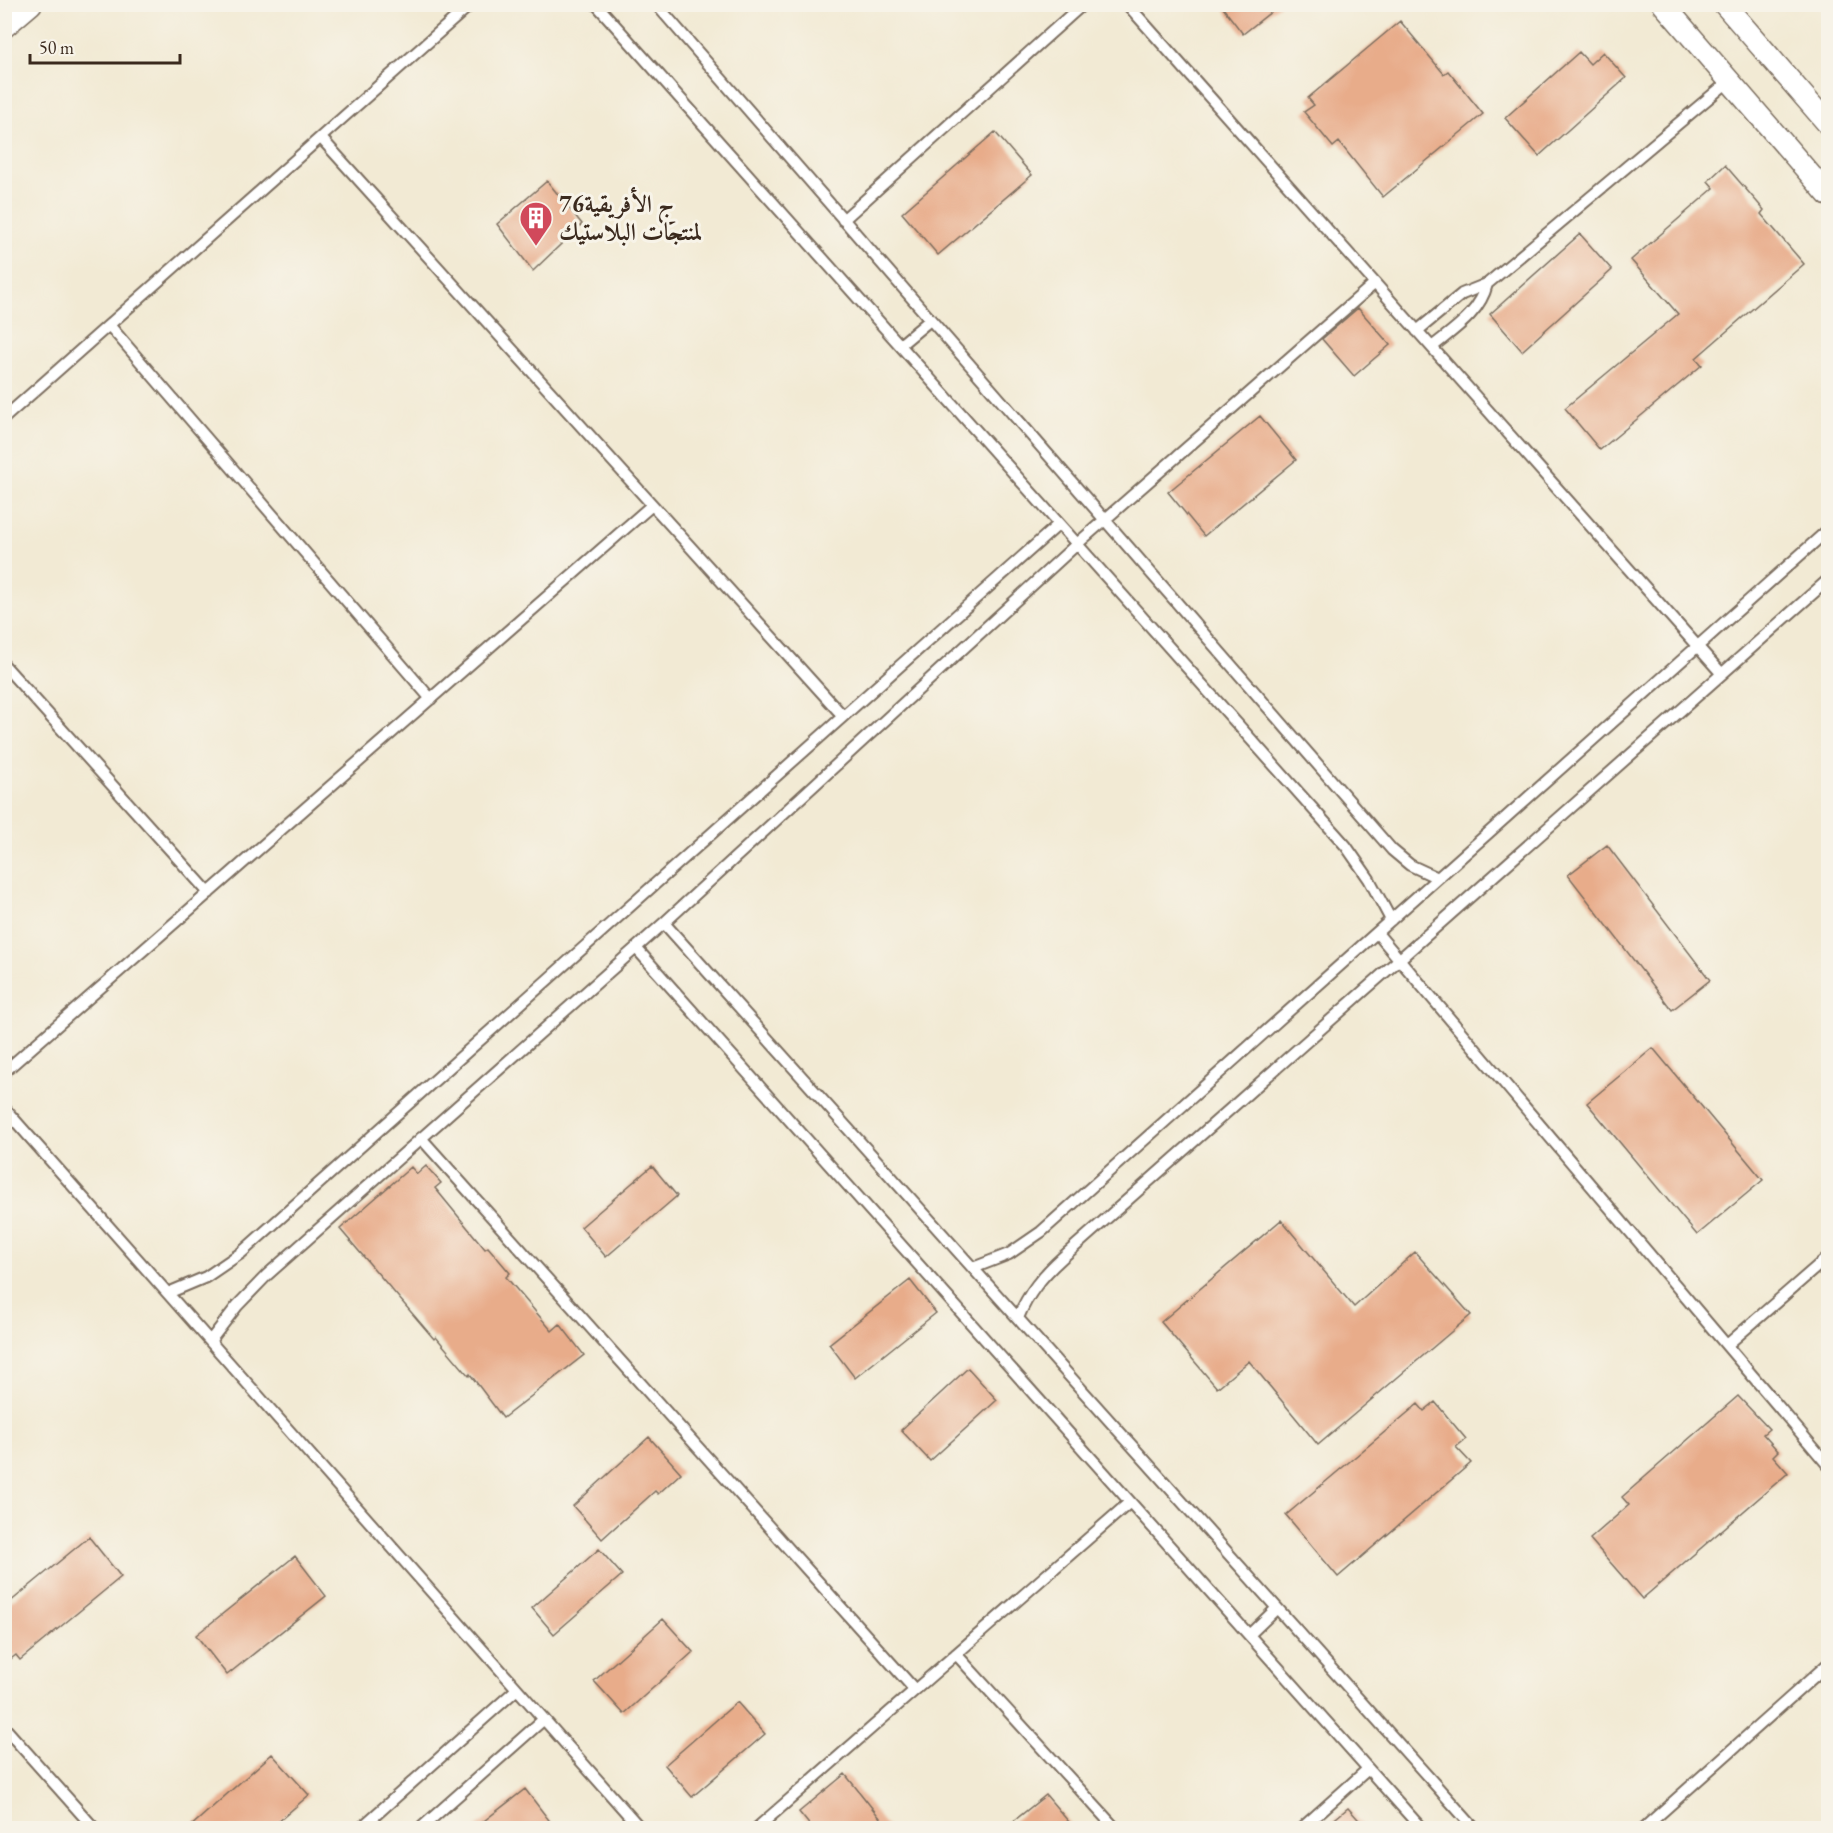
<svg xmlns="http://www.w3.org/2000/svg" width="1833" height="1833" viewBox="0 0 1833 1833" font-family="'EB Garamond',Amiri,serif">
<rect width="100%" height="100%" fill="#f7f3e8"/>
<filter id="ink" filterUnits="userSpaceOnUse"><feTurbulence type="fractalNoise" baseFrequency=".0167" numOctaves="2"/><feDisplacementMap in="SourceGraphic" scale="12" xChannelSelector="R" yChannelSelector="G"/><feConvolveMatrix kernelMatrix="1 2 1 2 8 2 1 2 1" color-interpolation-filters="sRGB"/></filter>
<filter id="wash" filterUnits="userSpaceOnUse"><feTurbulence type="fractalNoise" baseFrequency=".008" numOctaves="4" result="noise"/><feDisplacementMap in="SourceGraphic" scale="24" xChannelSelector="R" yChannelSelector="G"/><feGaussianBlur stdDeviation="1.35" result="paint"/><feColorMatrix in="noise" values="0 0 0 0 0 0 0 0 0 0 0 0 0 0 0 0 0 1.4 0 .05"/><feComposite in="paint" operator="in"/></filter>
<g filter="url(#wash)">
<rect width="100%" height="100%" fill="#f2ead4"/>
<g id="blocks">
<!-- building -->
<path fill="#e8ac8a" d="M1220 4H1281L1243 34Z
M1400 21 1444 74 1448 71 1483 114 1383 197 1339 142 1333 147 1304 112 1314 105 1308 98Z
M1579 52 1590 64 1603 52 1626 78 1539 156 1505 118Z
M995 132 1032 175 938 255 902 213Z
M1725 165 1764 210 1761 214 1804 264 1696 358 1702 365 1600 450 1565 408 1678 314 1631 260 1714 188 1708 181Z
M547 181 582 224 533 271 497 224Z
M1580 234 1612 270 1522 351 1490 314Z
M1358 308 1390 345 1354 376 1322 339Z
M1260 416 1296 460 1204 536 1168 492Z
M1607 845 1710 980 1672 1010 1568 875Z
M1653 1048 1763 1180 1697 1235 1587 1103Z
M426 1166 441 1183 435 1188 485 1249 488 1247 510 1273 506 1277 552 1331 560 1324 584 1355 503 1418 470 1374 469 1376 436 1337 434 1339 340 1229 411 1167 417 1174Z
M652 1166 677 1196 606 1257 581 1227Z
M1281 1220 1354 1307 1415 1252 1471 1315 1318 1445 1249 1361 1217 1388 1161 1322Z
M910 1280 936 1313 855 1378 829 1344Z
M968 1368 997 1400 930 1461 901 1430Z
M1738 1396 1769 1429 1763 1434 1778 1451 1773 1456 1788 1473 1642 1599 1590 1539 1629 1505 1622 1497Z
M1435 1402 1466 1439 1456 1447 1471 1463 1338 1577 1286 1515 1418 1404 1424 1411Z
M649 1437 681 1473 658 1494 655 1491 602 1539 573 1506Z
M89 1537 121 1577 20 1660 16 1655 4 1664V1607Z
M599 1549 622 1575 554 1634 532 1608Z
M295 1556 326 1596 227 1675 196 1635Z
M663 1619 693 1652 624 1714 594 1681Z
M737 1702 765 1734 692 1797 665 1765Z
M272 1754 309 1795 271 1828H189Z
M845 1774 888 1828H812L799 1812Z
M525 1789 555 1828H475Z
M1046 1795 1074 1828H1005Z
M1348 1808 1366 1828H1324Z"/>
</g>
</g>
<g filter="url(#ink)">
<use href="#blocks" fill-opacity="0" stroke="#7b6d5e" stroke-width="1.5"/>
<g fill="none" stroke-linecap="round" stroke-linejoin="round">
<!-- lane casing -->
<g stroke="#7b6d5e" stroke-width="14">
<path id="lane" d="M596 4 1346 846 1369 879 1391 920
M656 4 1392 850 1410 865 1438 878
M1127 4 1722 674
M321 138 843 716
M843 220 1083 4
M109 325 431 699
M1417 331 1462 294 1487 284 1729 81
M900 345 930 320
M1432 347C1454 329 1480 313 1487 284
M4 418 471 4
M4 665 209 893
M664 923 1474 1828
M1377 933 1828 1465
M636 948 1421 1828
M4 1072 652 505
M4 1108 640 1828
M421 1138 915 1690
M973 1268 1009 1254 1041 1232 1828 530
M168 1293 206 1277 241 1253 1059 524
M1018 1318C1028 1293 1043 1275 1063 1257L1828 580
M210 1341 237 1306 267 1275 664 923 1077 544 1375 283
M1727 1345 1828 1257
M1249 1635 1277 1608
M956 1654 1115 1828
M4 1727 94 1828
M361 1828 517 1689
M421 1828 544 1719
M757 1828 1130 1502
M1302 1828 1368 1769
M1644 1828 1828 1664"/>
</g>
<!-- street casing -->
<g stroke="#7b6d5e" stroke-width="24">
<path id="street" d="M1663 4 1828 195
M1724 4 1828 124
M4 27 31 4"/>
</g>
<!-- lane -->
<use href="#lane" stroke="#fff" stroke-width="10"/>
<!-- street -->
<use href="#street" stroke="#fff" stroke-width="21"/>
</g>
</g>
<!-- icons -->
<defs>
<g id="building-pin" transform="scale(1.725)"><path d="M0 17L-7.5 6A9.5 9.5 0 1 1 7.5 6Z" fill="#d1495b" stroke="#f7f3e8"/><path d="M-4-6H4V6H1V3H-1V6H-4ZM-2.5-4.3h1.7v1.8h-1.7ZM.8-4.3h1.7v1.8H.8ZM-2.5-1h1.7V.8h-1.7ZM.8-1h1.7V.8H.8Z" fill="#fff"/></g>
</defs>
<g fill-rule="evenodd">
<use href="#building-pin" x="536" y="218"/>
</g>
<g text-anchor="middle" stroke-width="6" stroke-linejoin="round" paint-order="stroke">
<!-- poi labels -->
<g font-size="24" font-weight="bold" fill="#3b2a1e" stroke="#f7f3e8" text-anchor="start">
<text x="559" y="212">76ج الأفريقية<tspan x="559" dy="28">لمنتجات البلاستيك</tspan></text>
</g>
</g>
<!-- margin -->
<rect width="1833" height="1833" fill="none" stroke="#f7f3e8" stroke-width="24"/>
<!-- scale -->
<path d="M30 54v9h150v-9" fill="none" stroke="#3b2a1e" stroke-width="3"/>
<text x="39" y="54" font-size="18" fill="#3b2a1e" stroke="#f7f3e8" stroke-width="4.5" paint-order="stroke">50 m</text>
</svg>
